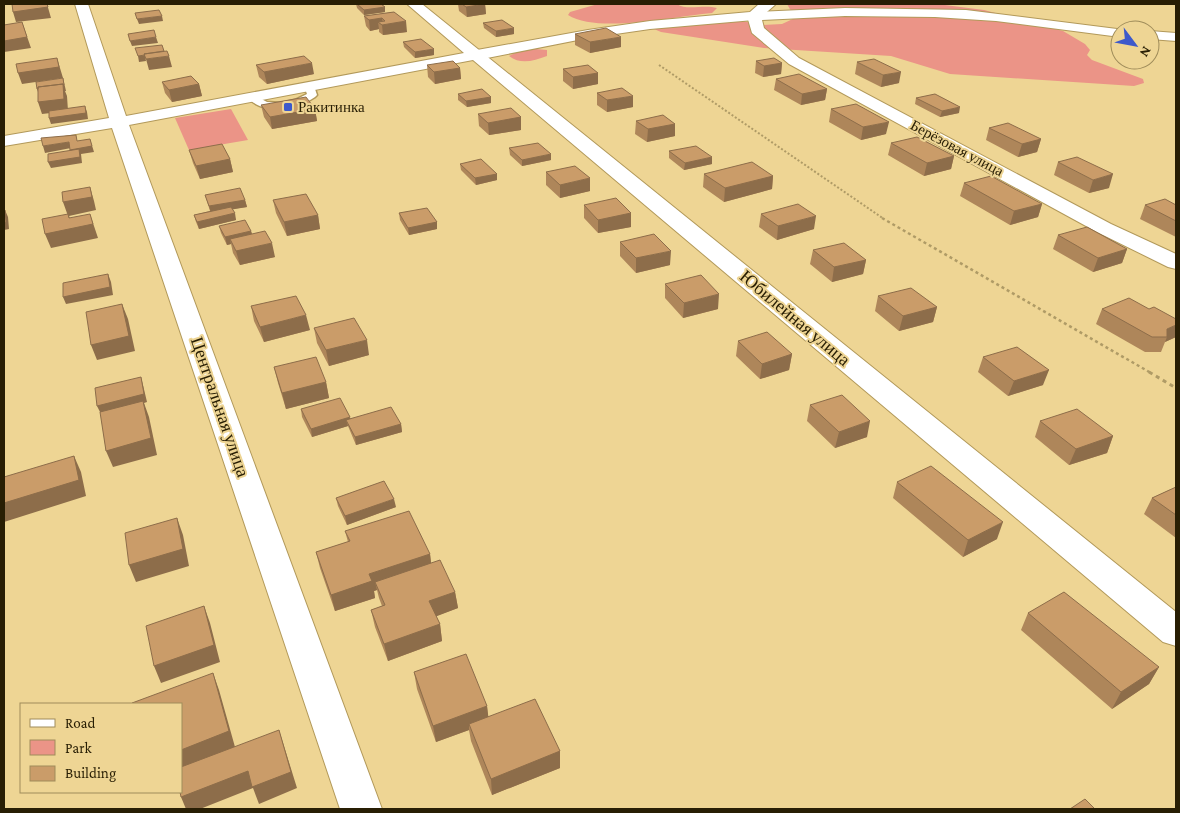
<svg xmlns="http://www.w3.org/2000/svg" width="1180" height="813" viewBox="0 0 1180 813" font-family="'Crimson Pro',serif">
<rect width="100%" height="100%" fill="#eed594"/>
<!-- green -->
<path fill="#eb9487" d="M598 4H677C687 11 704 4 717 8L712 13C676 16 598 34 568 15L570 12Z
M787 4H937L984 10 1063 31 1085 44 1090 50 1087 55 1092 60 1143 79 1144 83 1134 86 950 74 891 56 764 48 661 32 654 29 658 25 731 19 763 25 782 24 795 18Z
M525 48 547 50V56C533 61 521 65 509 56Z
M231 109 248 140 189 150 175 118Z"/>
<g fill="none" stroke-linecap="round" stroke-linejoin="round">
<!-- service casing -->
<g stroke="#b2995a" stroke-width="3">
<path id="service" d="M309 83 314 86 317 95 315 97C297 109 264 116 247 97L252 94 267 102 281 103 295 100 307 94 304 86Z"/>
</g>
<!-- minor casing -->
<g stroke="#b2995a" stroke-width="2">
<path id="minor" d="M75 4H88L126 116 464 53 407 4H422L1176 612V646L1163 642 473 60 129 125 382 809H340L112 128 4 146V136L109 118Z
M845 8 966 10 1125 30H1120V37L996 21 935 17 845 16 762 20 764 28 799 58 1111 224 1176 254V269L1168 267 1097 232 789 64 752 33 747 16 754 12Z
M1150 31 1176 33V41L1150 39Z"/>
</g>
<!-- tertiary casing -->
<g stroke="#b2995a" stroke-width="2">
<path id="tertiary" d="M759 4H776L759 19 754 20 650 29 588 38 477 60 472 58 469 55 472 52 477 50 588 30 650 21 750 12Z"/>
</g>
<!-- path-far2 -->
<path stroke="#af9b66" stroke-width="2" stroke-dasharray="2 2" stroke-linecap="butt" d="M659 65 884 219"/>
<!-- path-far1 -->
<path stroke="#af9b66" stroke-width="2.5" stroke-dasharray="3 3" stroke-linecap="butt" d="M882 218 1151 373"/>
<!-- path -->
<path stroke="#af9b66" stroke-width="3" stroke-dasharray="4 4" stroke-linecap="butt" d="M1149 372 1176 388"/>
<!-- service -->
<use href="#service" fill="#fff" fill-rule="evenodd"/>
<!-- minor -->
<use href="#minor" fill="#fff" fill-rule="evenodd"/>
<!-- tertiary -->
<use href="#tertiary" fill="#fff" fill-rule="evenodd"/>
</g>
<!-- wall -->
<path fill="#ae865a" d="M356 4H381L385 7V12L364 15 357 8Z
M458 4H485L486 14 467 17 459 11Z
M394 12 407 32 383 35 379 32V29L370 31 366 26 364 16Z
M483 23 514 34 496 37 484 28Z
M575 34 621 47 590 53 575 45Z
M403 42 434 55 415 58 404 47Z
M756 61 782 63 781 74 763 77 755 73Z
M857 62 899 83 881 87 855 74Z
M256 65 314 74 267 84 259 77Z
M427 65 460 68 461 79 435 84 428 77Z
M563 69 598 73V84L573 89 563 81Z
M776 79 827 89 825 100 801 105 774 90Z
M162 82 199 84 202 96 172 102 165 93Z
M597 93 633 107 607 112 597 105Z
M458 94 491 97V103L467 107 458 100Z
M916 98 959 113 940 117 915 104Z
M261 105 315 109 317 121 272 129 264 117Z
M831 109 886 134 861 140 829 122Z
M478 114 521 117V130L489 135 479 126Z
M636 121 675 124V136L647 142 635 134Z
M989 128 1041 139 1037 152 1018 157 986 140Z
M891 143 954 156 951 169 924 176 888 155Z
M509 148 551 160 522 166 510 155Z
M189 150 230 159 233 172 200 179 193 163Z
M669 151 712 164 684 170 669 158Z
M1058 162 1109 188 1089 193 1054 175Z
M460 164 497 174V180L476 185 461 170Z
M546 172 590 191 560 198 546 185Z
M704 174 773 176 772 189 724 202 703 187Z
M964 183 1042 204 1038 217 1010 225 960 196Z
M205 195 245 200 247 207 232 209 236 220 199 229 196 222 194 215 210 211Z
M273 200 318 215 320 229 287 236 276 213Z
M584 205 631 213V227L598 233 584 218Z
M1145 205H1176V237L1140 219Z
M399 213 437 222V229L409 235 400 220Z
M761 214 814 229 777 240 759 227Z
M219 226 251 231 252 234 275 257 240 265 233 253 231 244 227 245 221 233Z
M1058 235 1127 249 1122 263 1093 272 1053 249Z
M620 242 670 265 636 273 620 256Z
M813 250 866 260 863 274 832 282 810 264Z
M665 284 718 309 683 318 665 298Z
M878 296 937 307 933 322 899 331 875 311Z
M251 306 310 330 264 342 254 321Z
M1102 309 1176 337 1165 342 1161 352H1145L1096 324Z
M314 328 369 355 329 366 317 343Z
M738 341 792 354 789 370 760 379 736 356Z
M983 357 1043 385 1008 396 978 372Z
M274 367 326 382 329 398 286 409 278 383Z
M810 405 867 437 835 448 807 421Z
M301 409 351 419 401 424 402 432 356 445 348 426 312 437 302 417Z
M1040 421 1113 436 1107 453 1069 465 1035 437Z
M897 482 997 539 963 557 893 498Z
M1176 487V538L1144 514 1152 498Z
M336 498 396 507 347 525 338 506Z
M345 531 430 554 431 563 455 592 458 608 436 616 440 624 442 641 388 661 375 627 371 610 382 606 379 598 377 590 374 591 375 598 335 611 320 568 316 552 348 542Z
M1028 613 1159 667 1149 684 1112 709 1021 630Z
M414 672 487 706 488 717 560 751V768L492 795 471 741 469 730 436 742 417 689Z"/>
<!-- shaded-wall -->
<path fill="#8d6d4a" d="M19 4H48H47L51 18 16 22 13 12Z
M296 4H308L296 5Z
M485 4 486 14 467 17 466 7Z
M385 7V12L364 15V10Z
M162 16 163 21 139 24 137 19Z
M382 18 383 25 406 21 407 32 383 35 382 25 378 22 379 29 370 31 369 20Z
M22 22 31 48 4 52V41Z
M514 28V34L496 37V31Z
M156 37 158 43 132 46 130 41Z
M621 37V47L590 53V42Z
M434 49V55L415 58V52Z
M145 55 146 61 139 62 138 56Z
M169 56 172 67 149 70 146 59Z
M57 58 63 78 22 84 18 73Z
M312 63 314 74 267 84 264 72Z
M782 63 781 74 763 77 764 66Z
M460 68 461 79 435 84 434 72Z
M901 72 899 83 881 87 883 75Z
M598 73V84L573 89V77Z
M63 78 66 91H65L67 96 68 111 42 114 38 102 39 95 37 89Z
M199 84 202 96 172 102 169 90Z
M827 89 825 100 801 105 802 94Z
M633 96V107L607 112V100Z
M491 97V103L467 107 466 101Z
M85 106 87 112 88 119 51 124 49 118Z
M960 107 959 113 940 117 942 111Z
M315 109 317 121 272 129 270 117Z
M521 117V130L489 135 488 123Z
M889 122 886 134 861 140 863 127Z
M675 124V136L647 142 648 129Z
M90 139 94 152 81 154 82 163 51 168 48 162 72 156 70 150Z
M1041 139 1037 152 1018 157 1022 144Z
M69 142 71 148 45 153 43 146Z
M551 154V160L522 166V160Z
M954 156 951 169 924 176 927 163Z
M712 157V164L684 170 685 163Z
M230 159 233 172 200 179 196 166Z
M497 174V180L476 185 475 178Z
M1113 174 1109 188 1089 193 1093 180Z
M773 176 772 189 724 202 725 188Z
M590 178V191L560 198V185Z
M90 187 94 201 96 210 69 216 73 228 90 214 98 238 51 248 45 234 68 216 63 202Z
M245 200 247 207 211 213 209 206Z
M1042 204 1038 217 1010 225 1014 211Z
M5 210 8 217 9 229 4 230Z
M235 213 236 220 199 229 197 222Z
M631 213V227L598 233V220Z
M318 215 320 229 287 236 284 222Z
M816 216 814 229 777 240 778 226Z
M437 222V229L409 235 408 228Z
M251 231 253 238 230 239 231 244 227 245 225 237Z
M272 243 275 257 240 265 236 251Z
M1127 249 1122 263 1093 272 1098 258Z
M671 251 670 265 636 273V258Z
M866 260 863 274 832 282 834 267Z
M108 274 111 282 113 295 66 304 63 297Z
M719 294 718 309 683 318 684 303Z
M122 304 128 319 135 351 97 360 91 345Z
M937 307 933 322 899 331 903 316Z
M306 315 310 330 264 342 260 327Z
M1176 325V337L1165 342 1167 337V329Z
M367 340 369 355 329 366 326 350Z
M792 354 789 370 760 379 762 364Z
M1049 370 1043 385 1008 396 1014 381Z
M141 377 143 385 147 402 144 403 149 417 157 455 113 467 106 451 101 414 97 406Z
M326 382 329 398 286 409 282 393Z
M350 417 352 425 346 420 348 426 312 437 311 429Z
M870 421 867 437 835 448 839 432Z
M401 424 402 432 356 445 355 437Z
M1113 436 1107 453 1069 465 1076 449Z
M74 456 81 472 86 496 4 522V503Z
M394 499 396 507 347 525 345 516Z
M177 518 183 535 189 566 136 582 129 565Z
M1003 522 997 539 963 557 968 540Z
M430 554 432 571 375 582 377 590 374 591 375 598 335 611 331 595 369 574Z
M455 592 458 608 432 618 429 601Z
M204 606 210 623 220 662 161 683 154 666Z
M440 624 442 641 388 661 384 644Z
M1159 667 1149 684 1112 709 1121 692Z
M213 673 219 690 235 747 181 769V750Z
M487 706 489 722 469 724V730L436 742 433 726Z
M279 730 297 788 259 804 253 788 200 809H186L181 797Z
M560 751V768L492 795 491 779Z"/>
<!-- building -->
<path fill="#ca9c69" stroke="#8d6d4a" d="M12 4H47L48 7 13 12Z
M357 4H381L385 7 364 10Z
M462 4H485L466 7Z
M159 10 162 16 137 19 135 13Z
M394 12 406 21 382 25 378 22 385 21 382 18 369 20 364 16Z
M502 20 514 28 496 31 483 23Z
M22 22 27 37 4 41V25Z
M606 28 621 37 590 42 575 34Z
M154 30 156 37 130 41 128 34Z
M421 39 434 49 415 52 403 42Z
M162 45 164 51 144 54 145 55 138 56 135 48Z
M167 51 169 56 146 59 144 54Z
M304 56 312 63 264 72 256 65Z
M57 58 59 67 18 73 16 64Z
M774 58 782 63 764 66 756 61Z
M874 59 901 72 883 75 857 62Z
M453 61 460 68 434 72 427 65Z
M588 65 598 73 573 77 563 69Z
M799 74 827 89 802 94 776 79Z
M191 76 199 84 169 90 162 82Z
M63 78 64 85H63V84L38 87V89H37L36 82Z
M63 84 64 99 38 102V87Z
M622 88 633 96 607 100 597 93Z
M482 89 491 97 466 101 458 94Z
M935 94 960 107 942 111 916 98Z
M306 97 315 109 270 117 261 105Z
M856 104 889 122 863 127 831 109Z
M85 106 86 113 49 118V111Z
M511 108 521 117 488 123 478 114Z
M663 115 675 124 648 129 636 121Z
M1008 123 1041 139 1022 144 989 128Z
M76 135 77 141 90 139 92 146 70 150 69 142 43 146 41 138Z
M917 137 954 156 927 163 891 143Z
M538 143 551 154 522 160 509 148Z
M222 144 230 159 196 166 189 150Z
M696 146 712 157 685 163 669 151Z
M79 149 80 157 48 162V154Z
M1077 157 1113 174 1093 180 1058 162Z
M481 159 497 174 475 178 460 164Z
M752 162 773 176 725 188 704 174Z
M575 166 590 178 560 185 546 172Z
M991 176 1042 204 1014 211 964 183Z
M90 187 92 197 63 202 62 192Z
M240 188 245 200 209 206 205 195Z
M306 194 318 215 284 222 273 200Z
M616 198 631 213 598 220 584 205Z
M1165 199 1176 205V221L1145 205Z
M798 204 816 216 778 226 761 214Z
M231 207 235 213 197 222 194 215Z
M427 208 437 222 408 228 399 213Z
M4 210H5L6 222 4 223Z
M68 214 69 218 90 214 93 224 45 234 42 219Z
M245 220 251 231 225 237 219 226Z
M1087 227 1127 249 1098 258 1058 235Z
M265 231 272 243 236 251 230 239Z
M654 234 671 251 636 258 620 242Z
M844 243 866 260 834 267 813 250Z
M108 274 110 287 63 297V283Z
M701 275 719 294 684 303 665 284Z
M911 288 937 307 903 316 878 296Z
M296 296 306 315 260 327 251 306Z
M1129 298 1149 309 1154 307 1176 319V325L1167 329V337H1152L1102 309Z
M122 304 129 336 91 345 86 312Z
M354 318 367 340 326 350 314 328Z
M767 332 792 354 762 364 738 341Z
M1017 347 1049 370 1014 381 983 357Z
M316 357 326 382 282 393 274 367Z
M141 377 144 394 97 406 95 388Z
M842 395 870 421 839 432 810 405Z
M340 398 350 417 311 429 301 409Z
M143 401 151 438 106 451 100 412Z
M391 407 401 424 355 437 346 420Z
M1077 409 1113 436 1076 449 1040 421Z
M74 456 79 480 4 503V477Z
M931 466 1003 522 968 540 897 482Z
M384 481 394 499 345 516 336 498Z
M1176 487V515L1152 498Z
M409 511 430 554 369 574 372 581 331 595 316 552 350 541 345 531Z
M177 518 183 549 129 565 125 533Z
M440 560 455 592 429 601 440 624 384 644 371 610 385 605 375 582Z
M1064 592 1159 667 1121 692 1028 613Z
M204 606 214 645 154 666 146 626Z
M466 654 487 706 433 726 414 672Z
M213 673 229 731 181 750V704H132V703Z
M535 699 560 751 491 779 469 724Z
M279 730 291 772 252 787 248 771 181 797 180 792H181V767Z
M1085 799 1095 809H1070Z"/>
<!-- markers -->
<rect fill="#3d59cb" stroke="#eed594" stroke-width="2" x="283" y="102" width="10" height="10" rx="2.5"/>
<g text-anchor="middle" stroke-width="4" stroke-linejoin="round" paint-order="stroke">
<!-- far-poi labels -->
<g font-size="15" fill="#281e04" stroke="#eed594" text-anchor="start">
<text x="298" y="112">Ракитинка</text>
</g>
<!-- far-street labels -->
<g font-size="15" fill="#281e04" stroke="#eed594">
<text transform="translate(957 148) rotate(28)" y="5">Берёзовая улица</text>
</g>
<!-- street labels -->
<g font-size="18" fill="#281e04" stroke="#eed594">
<text transform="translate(795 318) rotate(40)" y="6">Юбилейная улица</text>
<text transform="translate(220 407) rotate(71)" y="6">Центральная улица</text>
</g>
</g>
<!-- border -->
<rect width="1180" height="813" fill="none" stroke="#281e04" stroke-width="10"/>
<!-- legend -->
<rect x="20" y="703" width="162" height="90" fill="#eed594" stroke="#9f8c5a"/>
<rect x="30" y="719" width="25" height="8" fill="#ffffff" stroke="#9f8c5a"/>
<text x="65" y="728" font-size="15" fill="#281e04">Road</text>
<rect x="30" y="740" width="25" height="15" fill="#eb9487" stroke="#9f8c5a"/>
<text x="65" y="753" font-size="15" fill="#281e04">Park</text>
<rect x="30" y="766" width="25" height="15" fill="#ca9c69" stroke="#9f8c5a"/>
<text x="65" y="778" font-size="15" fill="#281e04">Building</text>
<!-- north arrow -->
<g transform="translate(1135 45) rotate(122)"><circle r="24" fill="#eed594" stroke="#9f8c5a"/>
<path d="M0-4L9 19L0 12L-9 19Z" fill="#3d59cb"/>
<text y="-8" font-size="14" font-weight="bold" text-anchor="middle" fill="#281e04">N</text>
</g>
</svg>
